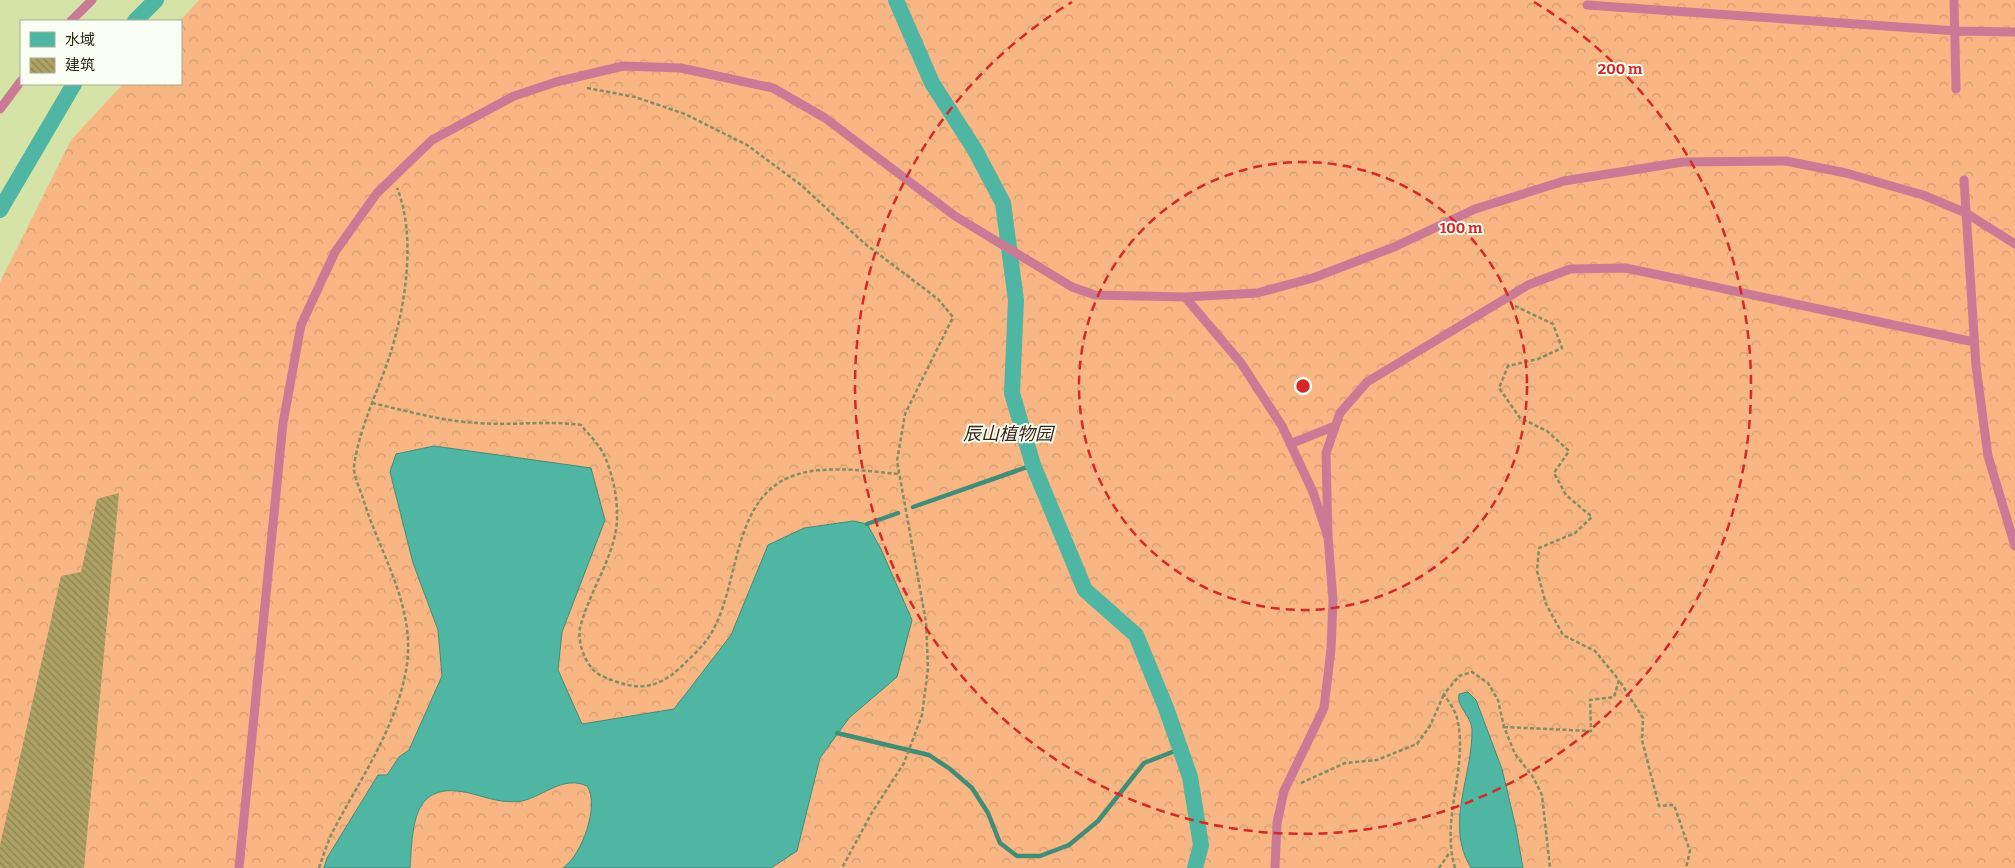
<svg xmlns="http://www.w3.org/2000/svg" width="2015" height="868" viewBox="0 0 2015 868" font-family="Bitter,'Noto Sans SC',serif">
<defs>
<pattern id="forest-crowns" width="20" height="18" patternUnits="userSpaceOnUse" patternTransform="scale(1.25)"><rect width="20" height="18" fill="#f7b683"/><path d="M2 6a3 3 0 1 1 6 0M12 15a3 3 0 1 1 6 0" fill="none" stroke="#d49d70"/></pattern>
<pattern id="building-back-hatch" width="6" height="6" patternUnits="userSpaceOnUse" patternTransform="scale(1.25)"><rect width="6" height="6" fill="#aea265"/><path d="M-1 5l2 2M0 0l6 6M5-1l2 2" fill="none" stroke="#8e8452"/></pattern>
</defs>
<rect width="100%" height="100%" fill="#d5e4a6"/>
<!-- forest -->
<path fill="url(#forest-crowns)" d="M199 0H2015V868H0V282L71 140 123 84H181L180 21Z"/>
<!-- water -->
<path fill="#4eb6a2" stroke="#428d77" d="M434 446 591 468 605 520 562 632 558 670 582 724 674 709 731 635 768 545 804 528 853 521 867 524 881 549 912 620 897 677 849 718 820 758 797 851 771 868H563C582 855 600 805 587 786 563 775 544 796 522 801 505 804 488 798 473 794 413 778 413 822 410 868H324L327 858 378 775H387L399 757 409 750 442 676 438 630 413 563 390 472 396 454Z
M1468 692 1476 700 1502 769 1516 828 1523 868H1471C1444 824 1473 776 1472 729 1471 716 1456 706 1459 694Z"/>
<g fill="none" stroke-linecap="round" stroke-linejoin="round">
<!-- stream -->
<path stroke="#428d77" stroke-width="4.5" d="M913 507 1033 465
M867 524 898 513
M837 733 929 755 950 769 972 788 988 813 1000 843 1017 856H1040L1069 845 1098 821 1144 763 1180 749"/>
<!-- canal -->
<path stroke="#4eb6a2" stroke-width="16" d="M896 0 932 83 975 150 1003 203 1016 300 1012 393 1033 465 1085 590 1136 635 1166 708 1190 777 1201 845 1195 868
M135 21 156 0
M0 210 74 84"/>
</g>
<!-- building -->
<path fill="url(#building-back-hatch)" d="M119 493 84 868H0V845L61 576 81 572 97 499Z"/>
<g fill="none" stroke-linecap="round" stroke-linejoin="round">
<!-- path -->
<path stroke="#838d61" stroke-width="2.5" stroke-dasharray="4 2.5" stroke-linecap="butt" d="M587 88 635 97 685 114 747 145 801 185 864 243 938 299 953 317 905 414 897 461 926 622 928 668 922 715 904 763 871 814 842 868
M1515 306 1553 324 1562 348 1538 359 1508 366 1499 388 1520 418 1547 431 1569 451 1554 473 1566 495 1592 517 1575 533 1539 548 1537 571 1546 604 1563 635 1595 651 1619 680
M372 403C407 411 442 421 478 423 513 426 546 420 581 425 588 434 599 444 604 455 613 474 618 500 617 521 614 559 589 591 580 628 577 644 587 670 602 676 634 690 654 692 681 667 692 656 706 644 713 630 738 585 733 511 780 482 812 462 864 471 899 474
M1504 727 1591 731 1590 700 1614 697 1619 680 1643 718 1642 740 1659 806 1674 805 1690 851 1686 868
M1301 783 1345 763 1377 760 1417 744 1430 726 1444 694
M319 868C323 856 327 844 332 833 360 779 398 726 407 664 415 603 378 551 362 495 359 487 353 474 354 466 359 429 377 393 389 358 405 309 417 237 397 188
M1439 868 1450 852
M1455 868C1440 818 1469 768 1457 718 1455 710 1448 701 1444 694L1459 676 1472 672 1488 683 1498 700 1504 727 1515 754 1533 777 1542 795 1550 868"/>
<!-- service -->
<path stroke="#c97b95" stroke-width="9" d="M1954 0 1956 89
M1587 5 1957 31 2015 32
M71 21 92 0
M0 109 21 81
M1964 180 1976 366 1988 456 2015 546
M1185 297 1241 363 1282 426 1313 492 1328 537 1333 600 1331 649 1324 708 1284 791 1277 823 1275 868
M1290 444 1335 426
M1328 537 1326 453 1340 413 1367 382 1528 285 1570 269 1626 268 1974 342
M239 868 283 423 301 325 335 252 377 193 432 140 514 96 556 82 623 66 681 68 773 88 825 118 955 216 1072 287 1095 295 1185 297 1257 293 1313 278 1394 247 1475 209 1564 181 1683 162 1786 161 1846 173 1923 195 1966 213 2015 244"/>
</g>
<!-- distance rings -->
<g fill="none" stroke="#d62828" stroke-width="2.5" stroke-dasharray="9 6">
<circle cx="1303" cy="386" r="224"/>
<path d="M1534 2A448 448 0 1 1 1072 2"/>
</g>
<g text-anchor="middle" stroke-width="4" stroke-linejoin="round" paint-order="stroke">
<!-- park labels -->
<g font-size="18" font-style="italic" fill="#382515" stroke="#fbfef2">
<text x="1008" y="440">辰山植物园</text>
</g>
</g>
<circle cx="1303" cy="386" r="8" fill="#d62828" stroke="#fbfef2" stroke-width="2.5"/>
<g font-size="15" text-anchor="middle" font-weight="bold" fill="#d62828" stroke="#fbfef2" stroke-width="4" stroke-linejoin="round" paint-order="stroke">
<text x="1620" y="74">200 m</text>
<text x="1461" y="233">100 m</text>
</g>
<!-- legend -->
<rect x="20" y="20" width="162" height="65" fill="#fbfef2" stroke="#a6aa99"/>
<rect x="30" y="32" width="25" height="15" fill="#4eb6a2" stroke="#a6aa99"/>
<text x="65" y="45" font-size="15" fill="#272c14">水域</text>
<rect x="30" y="58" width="25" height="15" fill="url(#building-back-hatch)" stroke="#a6aa99"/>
<text x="65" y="70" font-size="15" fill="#272c14">建筑</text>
</svg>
